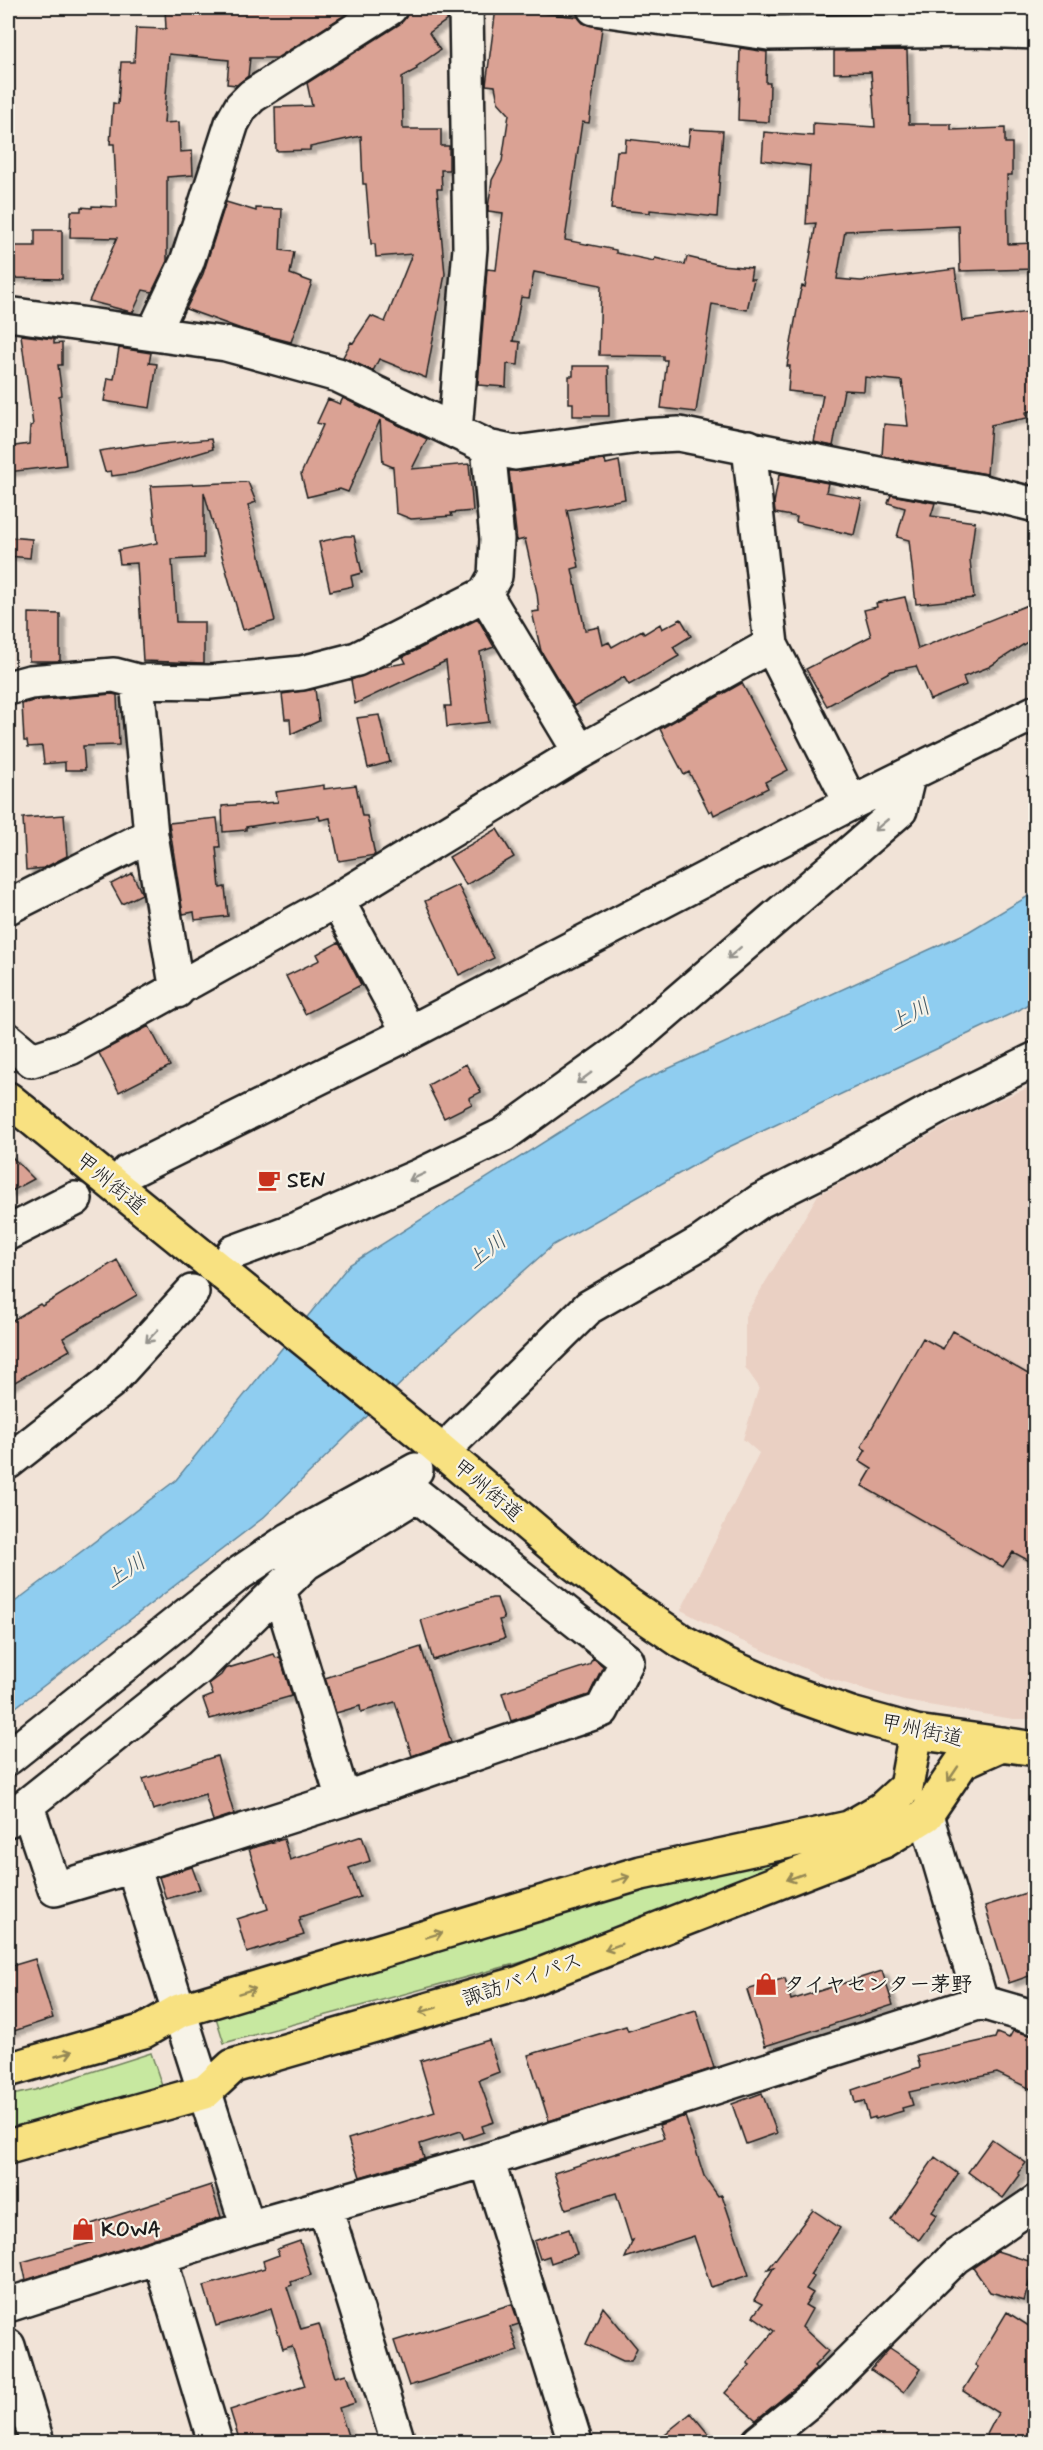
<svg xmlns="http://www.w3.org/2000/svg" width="1043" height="2450" viewBox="0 0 1043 2450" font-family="Mynerve,'Klee One',sans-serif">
<defs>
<filter id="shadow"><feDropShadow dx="6" dy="4" stdDeviation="1.5" flood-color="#0004"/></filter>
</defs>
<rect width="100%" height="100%" fill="#f1e3d7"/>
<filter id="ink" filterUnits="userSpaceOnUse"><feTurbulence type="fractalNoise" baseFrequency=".0167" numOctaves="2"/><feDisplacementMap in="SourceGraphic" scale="12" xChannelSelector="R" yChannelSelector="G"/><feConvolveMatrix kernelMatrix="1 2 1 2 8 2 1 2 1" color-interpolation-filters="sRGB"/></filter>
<g filter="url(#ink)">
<!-- built -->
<path fill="#ead0c3" d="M1035 1085V1719H1013L904 1701 824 1677 735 1638 681 1610 759 1453 743 1439 759 1387 745 1367V1316L818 1195 984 1106Z"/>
<!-- green -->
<path fill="#c7e8a0" stroke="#72825e" stroke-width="1.5" d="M862 1832 592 1943 224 2043 213 2008 425 1945Z
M151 2053 163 2089 8 2134V2096L35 2090Z"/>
<!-- water -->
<path fill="#8fcdf0" stroke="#61869b" stroke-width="1.5" d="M1035 892V999L1019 1010 712 1155 553 1245 432 1353 263 1518 8 1713V1607L176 1480 349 1265 639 1082 968 932Z"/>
<!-- building -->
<path fill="#daa294" stroke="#1c1c1c" stroke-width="1.5" filter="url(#shadow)" d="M165 8H356L277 58H250L248 76 237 85 227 84 229 60 169 54 164 123 179 122 180 152 192 151 193 175 167 177V261L152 292 143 290 133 312H131L89 301 117 238 70 237 71 211H81V207L92 208V206L117 207 114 144H110L113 103 118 104 121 62H134L136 28 166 29Z
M409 8H447V20L429 33 440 50 416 67 417 69 402 77 403 129H441V146H449V170H441L442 189H437L445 274 426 378 379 359 373 371 343 357 351 342 353 343 371 316 385 322 412 254 376 257 375 244H371L366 184H363L361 136 310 147V150L276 151 275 107 312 106 307 83 400 24 406 17Z
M496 8 578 17 583 23 602 28 589 123 582 122 565 240 616 250V253L654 261 655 258 685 265 687 257 721 265 752 268 750 279H754L747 310 712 304 696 412 661 408 667 360H663V356L599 355 601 285 534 272 529 298 521 297 513 341 520 342 518 365 507 364 506 387 478 385 487 269 496 270 503 213 488 211V208L492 180 502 161 509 114 498 102 495 86 486 85Z
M742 8H768V14L742 10Z
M834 8H857V13H834Z
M740 48 767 52 766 83H770L769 122 738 120Z
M907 50 909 124H951V130L1005 128V143H1012V175H1007L1008 244 1035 243V269L960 271 959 226 845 231 837 279 861 281 955 269 962 321 1035 311V410L1026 412 1027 418 991 425 987 474 882 456 884 424 908 426 902 381 865 377 864 391 844 390 833 446 814 442 823 395 788 391 790 366H787L800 293 802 286 805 287 816 223 806 224 810 166 762 160 764 132 813 136V123L875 127 871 72 834 73V51Z
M690 129 723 131 717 217 650 210V213L611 209 617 151H625L626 139 688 146Z
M226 202 256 211V208L282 209 280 250 294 252 290 274 312 282 291 342 244 330 186 309 203 274Z
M35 230H62V279L8 278V246H35Z
M21 335 54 339V344L62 343V365H58L62 395 59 396 66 465 8 472V447L29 444 30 426 33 425Z
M119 348 151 353 149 363 157 364 150 408 104 401 108 378 114 379Z
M573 366H608L609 416H573V403H569V376H573Z
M343 398 427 439 412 469 469 464 473 511 451 513 452 516 411 519 396 513 393 467 383 463 380 420 348 492 340 489 307 497 301 474 323 425 317 423 328 399 340 404Z
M211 439 213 449 134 473 112 476 111 471 105 472 99 451 144 444V446Z
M605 460 606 464 619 461 625 499 567 510 579 567 572 569 585 630 599 627 603 645 609 642 612 647 642 630 644 634 660 624 662 629 681 619 691 636 673 647 679 656 629 685 624 677 574 706 541 651 532 612 539 611 537 593 525 539 517 541 509 471Z
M782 474 828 483 826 492 862 499 854 535 796 522 797 517 775 513 774 503 779 475Z
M248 482 256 502 248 505 275 621 243 630 204 492V558L172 560 176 622H204V663L143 661 137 563 120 564 118 550 157 543 151 486Z
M891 495 935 503 931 516 975 522 970 560 974 598 916 604 909 540 897 537 905 508 888 503Z
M345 536H354L362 573 351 576 353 586 330 591 319 542Z
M8 537 32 539 30 558 8 556Z
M905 597 918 649 1035 602V637L989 667 963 677 966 685 930 700 916 666 891 671 827 706 806 669 871 636 864 610 877 607 876 603Z
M29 613 60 614V661H29Z
M478 619 494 647 480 652 489 722 447 727 445 706H451L446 661 355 704 351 680 382 667 406 663 403 657Z
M742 683 788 770 765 782 768 788 714 815 712 810 709 812 689 772 684 775 660 729Z
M315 689 319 721 291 734 290 719H285L282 694Z
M112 694 117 695 119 745 83 746 85 770H65V762L44 764 42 746 28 747 27 741H24L22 704 33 701Z
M379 715 390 762 368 768 357 718Z
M324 785V789L356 785 362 816H367L375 855 339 861 330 818 320 820 319 816 246 827V830L223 832 222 806 278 802 276 792Z
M64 815 67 856 44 868 26 870 23 818Z
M217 818 220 847H216L220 888 225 887 228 916 195 920 194 912 183 914 169 823Z
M497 829 514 857 466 885 449 857Z
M132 873 142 894 122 904 111 884Z
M458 885 494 958 459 975 425 901Z
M339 942 361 985 305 1014 286 976 320 960 317 954Z
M149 1026 170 1066 119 1092 99 1053Z
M466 1064 481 1092 469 1098 472 1104 444 1118 428 1085Z
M8 1153 34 1179 8 1193Z
M117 1260 137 1295 63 1338 70 1350 8 1386V1323L40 1304 42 1306Z
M953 1331 1035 1378V1564L1013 1552 1003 1567 862 1486 872 1469 859 1461 866 1450 861 1447 923 1338 943 1349Z
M492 1598H497L504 1619 499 1620 505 1638 433 1660 421 1620Z
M421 1647 451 1742 412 1756 395 1702 361 1712 360 1706 336 1713 325 1678Z
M274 1654 276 1658 280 1657 292 1696 210 1719 203 1699 213 1695 209 1684 221 1675 225 1669Z
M593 1658 603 1666 589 1695 511 1721 502 1693 589 1665Z
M217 1756 234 1814 213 1821 205 1794 153 1810 143 1779Z
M362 1836 370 1861 349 1868 360 1897 300 1917 301 1920 299 1921 304 1935 247 1953 237 1919 268 1909 249 1849 284 1839 290 1860Z
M192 1867 200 1889 166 1899 159 1877Z
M1035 1890V1974L1009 1983 985 1906Z
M35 1959 53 2018 8 2033V1967Z
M882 1971 893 2005 765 2046 747 1990 785 1978 791 2000Z
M696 2010 714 2068 549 2121 528 2055 626 2026 628 2031Z
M1013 2031 1035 2036V2091L997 2073 909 2092 913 2105 902 2108 903 2111 875 2119V2117L869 2119 864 2101 855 2103 852 2090 920 2067 917 2055 995 2038 997 2033 1009 2038Z
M489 2040 499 2072 479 2080 494 2122 482 2126 484 2132 464 2139 461 2131 420 2144 424 2158 360 2177 348 2139 435 2112 420 2061Z
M762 2093 777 2133 746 2144 732 2104Z
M685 2116 704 2176 718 2196 722 2195 749 2275 711 2287 694 2236 625 2258 633 2240 631 2241 616 2193 566 2209 554 2173 664 2138 659 2125Z
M992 2139 1026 2163 1018 2173 1020 2175 1003 2198 968 2172Z
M935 2157 958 2174 932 2212 937 2215 919 2240 891 2220Z
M211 2185 221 2217 26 2280 22 2262 94 2242 88 2225Z
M813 2210 840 2228 810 2275 814 2277 806 2289 813 2293 805 2305 812 2309 802 2327 828 2351 814 2366 816 2368 800 2384 756 2420 725 2393 750 2365 747 2363 774 2331 753 2316 762 2304 754 2300 774 2267 768 2269Z
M569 2229 577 2254 551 2263 549 2256 540 2259 534 2241Z
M300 2241 311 2275 291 2282 292 2285 287 2287 301 2329 319 2324 335 2377 346 2374 355 2403 339 2408 350 2442H240L230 2410 305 2386 292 2346 283 2349 271 2309 216 2326 204 2286 265 2268 263 2261 279 2255 277 2249Z
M997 2251 1035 2263 1024 2301 990 2292 973 2268Z
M512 2304 519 2324 510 2327 518 2351 409 2386 394 2341Z
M603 2307 637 2348 631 2361H623L586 2344Z
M1007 2312 1035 2330V2442H983L998 2413 963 2391 978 2367 975 2365Z
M890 2348 921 2369 904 2392 871 2370Z
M691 2413 715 2442H655Z"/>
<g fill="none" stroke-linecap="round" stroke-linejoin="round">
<!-- minor casing -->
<g stroke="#1c1c1c" stroke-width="38">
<path id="minor" d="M594 8 768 33 976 30 1036 32
M8 314 226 344 338 375 488 447 515 453 640 436 679 434 883 475 983 492 1036 505
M153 334 187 262 232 123 241 107 252 96 390 8
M455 431 470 248 466 8
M749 447 771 645 851 803
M485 594 580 752
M137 681 151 835 177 991
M8 688 30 682 114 675 137 681 210 682 302 673 357 659 485 594 495 576 497 539 488 447
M337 900 409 1033
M8 907 151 835
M8 1040 32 1060 70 1048 337 900 580 752 771 645
M128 1172 409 1033 851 803 1036 712
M8 1233 75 1199
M234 1252 302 1227 417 1177 503 1135 625 1047 900 810 908 777
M457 1437 589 1307 702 1242 760 1201 846 1158 940 1106 1036 1059
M8 1462 110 1382 192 1292
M279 1590 343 1799
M8 1758 237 1575 289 1540 416 1470
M27 1806 55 1889 133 1866 248 2228
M926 1815 981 2002
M8 1820 200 1667 306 1563 417 1495 627 1661 602 1710 343 1799 133 1866
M487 2160 575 2442
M325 2207 398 2442
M159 2256 215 2442
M8 2305 248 2228 487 2160 981 2002 1036 2018
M8 2346 37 2442
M759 2442 813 2398 955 2257 1036 2202"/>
</g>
<!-- highway casing -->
<g stroke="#1c1c1c" stroke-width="38">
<path id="highway" d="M8 1099 431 1442 571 1561 630 1606 683 1642 726 1665 786 1691 851 1714 916 1732 1036 1749
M8 2070 144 2031 179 2011 641 1873 849 1828 882 1809 906 1787 916 1732
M8 2147 205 2092 233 2066 520 1983 884 1841 926 1815 962 1762 1002 1744"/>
</g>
<!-- minor -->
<use href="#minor" stroke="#f7f3e8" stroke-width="33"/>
<!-- highway -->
<use href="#highway" stroke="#f8e181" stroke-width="33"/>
</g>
<!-- one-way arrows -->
<defs><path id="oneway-shaft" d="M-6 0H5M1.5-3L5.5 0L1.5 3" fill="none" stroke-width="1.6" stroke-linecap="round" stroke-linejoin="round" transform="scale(1.5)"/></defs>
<g stroke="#94928c">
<use href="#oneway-shaft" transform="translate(881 825) rotate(140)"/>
<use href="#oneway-shaft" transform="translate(734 953) rotate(139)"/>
<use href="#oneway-shaft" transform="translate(584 1078) rotate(144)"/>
<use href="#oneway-shaft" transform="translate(417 1177) rotate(155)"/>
<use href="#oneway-shaft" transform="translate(152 1336) rotate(133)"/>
</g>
<g stroke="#958854">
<use href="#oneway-shaft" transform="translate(953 1774) rotate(124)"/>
<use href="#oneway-shaft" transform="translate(795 1877) rotate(159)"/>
<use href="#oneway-shaft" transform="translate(621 1879) rotate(-17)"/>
<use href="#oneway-shaft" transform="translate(434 1935) rotate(-17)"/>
<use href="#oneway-shaft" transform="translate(613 1947) rotate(159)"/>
<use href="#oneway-shaft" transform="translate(247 1991) rotate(-17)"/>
<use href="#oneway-shaft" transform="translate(428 2010) rotate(164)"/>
<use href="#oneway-shaft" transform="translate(64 2054) rotate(-16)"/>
</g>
</g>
<!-- icons -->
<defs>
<g id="cafe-bare" transform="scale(1.8)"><path d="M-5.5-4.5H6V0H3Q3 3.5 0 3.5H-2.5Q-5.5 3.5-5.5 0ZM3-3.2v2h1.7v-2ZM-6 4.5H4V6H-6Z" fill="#c8321e" stroke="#f7f3e8" stroke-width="2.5" paint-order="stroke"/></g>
<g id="shop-bare" transform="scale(1.8)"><path d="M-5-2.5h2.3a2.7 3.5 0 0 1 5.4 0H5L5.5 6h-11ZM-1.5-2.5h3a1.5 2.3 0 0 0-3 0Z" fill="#c8321e" stroke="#f7f3e8" stroke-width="2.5" paint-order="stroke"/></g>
</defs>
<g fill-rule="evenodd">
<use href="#cafe-bare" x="269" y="1180"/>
<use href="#shop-bare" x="766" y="1984"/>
<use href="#shop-bare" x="83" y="2229"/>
</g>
<g text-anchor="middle" stroke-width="4.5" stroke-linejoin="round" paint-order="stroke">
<!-- poi labels -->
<g font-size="21" font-weight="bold" fill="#1c1c1c" stroke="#f7f3e8" text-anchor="start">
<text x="287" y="1187">SEN</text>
<text x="784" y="1991">タイヤセンター茅野</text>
<text x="101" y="2236">KOWA</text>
</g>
<!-- street labels -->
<g font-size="21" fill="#1c1c1c" stroke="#f7f3e8">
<text transform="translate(111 1183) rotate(39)" y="7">甲州街道</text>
<text transform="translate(488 1490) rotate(40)" y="7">甲州街道</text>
<text transform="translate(922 1730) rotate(12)" y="7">甲州街道</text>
<text transform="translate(522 1979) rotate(-19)" y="7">諏訪バイパス</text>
</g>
<!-- water labels -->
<g font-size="22" font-style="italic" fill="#445a66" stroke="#f7f3e8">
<text transform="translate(909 1014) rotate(-28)" y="8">上川</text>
<text transform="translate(486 1250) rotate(-38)" y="8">上川</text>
<text transform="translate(125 1570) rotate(-33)" y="8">上川</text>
</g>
</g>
<!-- margin -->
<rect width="1043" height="2450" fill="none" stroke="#f7f3e8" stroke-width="30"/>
<rect x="15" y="15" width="1013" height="2420" fill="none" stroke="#1c1c1c" stroke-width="2" filter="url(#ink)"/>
</svg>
